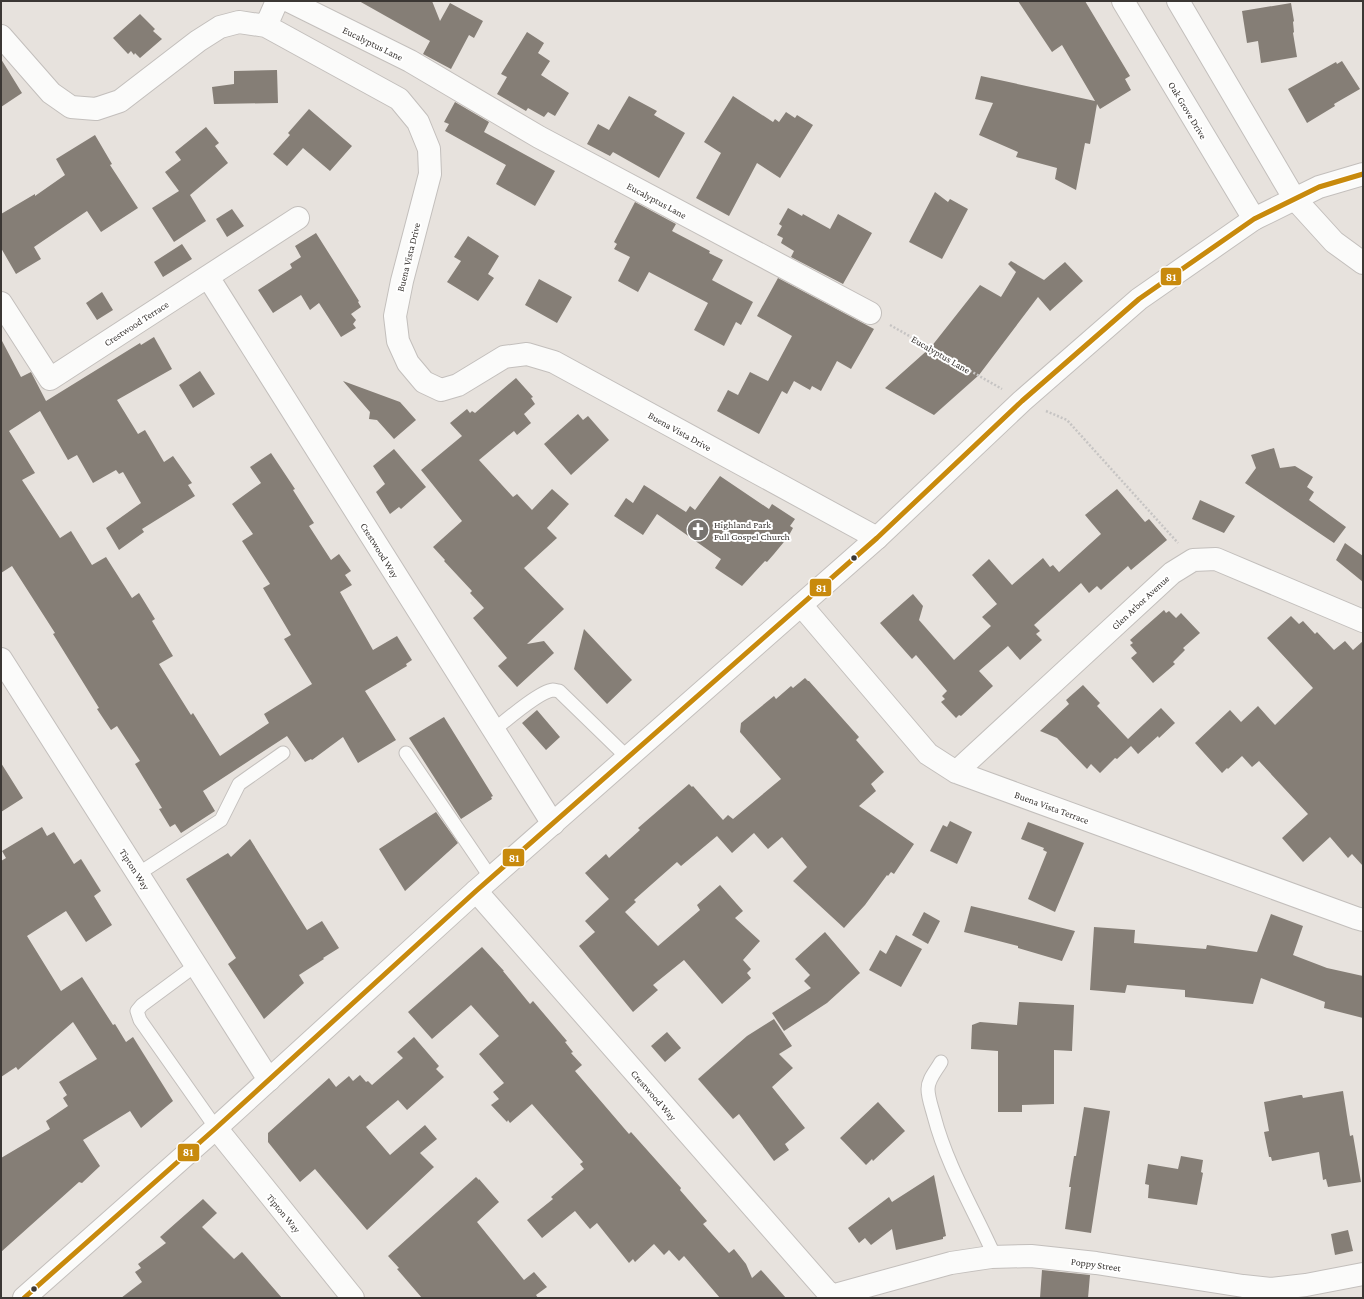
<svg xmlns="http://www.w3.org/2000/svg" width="1364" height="1299" viewBox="0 0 1364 1299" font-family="'Crimson Pro',serif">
<rect width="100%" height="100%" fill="#e7e2dd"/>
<!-- building -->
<path fill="#857e76" d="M359 1H432L440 21 450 3 483 21 474 38 469 35 451 69 423 54 430 41Z
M1018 1H1085L1130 76 1125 79 1131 90 1100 109 1097 104 1090 144 1085 143 1076 190 1055 179 1057 168 1016 157 1018 152 979 135 993 103 975 99 981 76 1095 101 1062 45 1052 52Z
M1291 3 1294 21 1293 22 1294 32 1293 33 1297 57 1261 63 1258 41 1247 43 1242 11Z
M140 14 155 29 153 31 162 39 140 58 135 53 134 55 131 51 128 54 113 38Z
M527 32 544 43 538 53 550 61 541 75 569 93 555 116 548 112 544 117 528 108 526 111 497 94 507 77 501 74Z
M1 59 22 93 1 107Z
M1342 61 1360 89 1334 104 1335 106 1307 123 1288 89 1336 62 1337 64Z
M277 70 278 103 214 104 212 87 234 84V71Z
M629 96 657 111 654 115 685 133 659 178 613 152 610 156 587 144 598 124 609 130Z
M733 96 773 122 775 119 779 122 786 112 795 118 797 115 813 125 780 178 757 163 729 216 696 198 721 153 704 142Z
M455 102 489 122 484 132 555 171 535 206 496 184 506 165 445 131 449 124 444 122Z
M309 109 352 146 330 171 303 148 287 166 273 154 290 135 288 133Z
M206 127 219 143 215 146 228 163 190 195 206 221 174 242 152 208 179 191 165 172 181 160 175 152Z
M95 135 112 164 110 165 138 208 101 232 87 211 34 247 41 259 16 274 1 248V214L35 194V196L65 175 56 159Z
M935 192 948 202 950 199 968 209 942 259 909 242Z
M635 202 676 224 672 231 710 251 709 253 723 260 712 280 753 302 741 325 736 322 724 346 694 330 708 303 649 272 638 292 618 281 630 257 614 249 617 244 614 242Z
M788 208 802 216 803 214 830 229 838 214 872 233 843 284 791 257 794 251 781 243 783 238 777 235 782 226 779 224Z
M232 209 244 226 227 237 216 219Z
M316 233 359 301 358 302 361 307 351 314 356 320 353 324 356 328 341 337 319 303 310 310 301 295 273 313 258 290 292 268 290 264 301 257 295 246Z
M468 236 499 256 488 274 494 278 478 301 447 282 461 261 454 257Z
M182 244 192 259 163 277 154 262Z
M1011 261 1044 280 1065 262 1083 281 1050 311 1038 297 979 375 934 415 885 388 931 347 980 285 1001 297 1016 272 1008 264Z
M778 278 874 329 851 369 837 361 821 391 812 386 810 390 794 381 787 394 782 391 759 434 717 411 728 390 738 395 750 372 768 381 792 336 757 316Z
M539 279 572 297 557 323 525 305Z
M102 292 113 310 97 320 86 303Z
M154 337 172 369 117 400 138 434 145 430 164 462 173 456 192 483 188 485 195 496 142 529 144 532 119 550 106 528 141 503 123 472 119 474 116 470 93 483 77 455 68 460 40 411 9 431 35 473 22 480 60 538 71 531 92 565 106 557 132 598 139 593 155 619 152 621 173 656 159 664 191 715 193 713 220 756 269 723 264 714 312 684 284 639 291 635 263 588 270 584 242 541 253 534 232 504 261 483 250 467 271 453 295 489 293 490 314 523 309 526 331 560 339 554 351 571 345 575 352 585 340 592 373 650 397 636 412 660 406 664 407 666 365 691 396 740 358 763 343 737 312 760 311 759 305 762 287 736 203 791 215 811 181 833 175 824 170 827 159 809 162 808 135 764 140 761 117 726 111 730 97 709 99 708 53 634 55 633 12 566 1 573V339L21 377 31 372 46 401 140 343 141 345Z
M200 371 215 394 193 408 179 385Z
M516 378 533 397 531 398 535 404 524 414 531 423 517 435 514 431 479 460 513 497 517 494 532 510 552 489 569 504 547 528 557 538 524 568 564 609 527 644 544 641 554 653 517 687 498 666 507 658 473 618 484 608 470 593 472 591 444 561 445 560 433 547 462 521 421 470 462 436 450 423 467 409 470 413 472 411 475 413Z
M343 381 400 402 416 420 394 439 377 420 369 419 370 412Z
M578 414 583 420 588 416 609 440 571 475 544 444Z
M1274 448 1280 468 1295 466 1313 477 1307 487 1314 492 1309 500 1346 527 1334 543 1245 483 1256 468 1251 455Z
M394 449 426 487 401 509 399 507 390 514 376 492 385 484 373 466Z
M720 476 769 509 772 504 795 519 790 526 793 528 788 537 774 554 767 562 765 561 742 586 715 568 721 559 657 514 643 535 614 516 626 498 633 503 644 485 686 512 690 506 695 510Z
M1117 489 1145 522 1149 519 1167 540 1131 570 1128 566 1101 590 1097 586 1089 593 1081 583 1034 625 1040 631 1036 634 1042 640 1020 660 1008 646 979 671 993 686 961 716 959 715 956 718 941 702 945 699 942 696 947 691 916 655 912 659 880 623 913 594 923 606 919 620 954 660 991 626 982 617 997 604 972 575 989 559 1012 585 1043 558 1050 567 1053 565 1059 572 1101 534 1085 515Z
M1200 500 1235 516 1224 533 1192 519Z
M1345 543 1363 556V582L1336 560Z
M1164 610 1166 613 1169 611 1176 618 1181 613 1200 633 1183 648 1185 650 1173 662 1175 664 1153 683 1131 658 1137 653 1130 645 1133 643 1130 640Z
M1291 616 1299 624 1303 621 1315 634 1317 632 1334 650 1345 641 1353 650 1363 641V866L1352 854 1348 858 1330 837 1303 862 1282 838 1308 814 1259 761 1252 767 1242 756 1228 769 1227 768 1222 773 1195 743 1230 710 1241 722 1258 706 1275 725 1313 688 1267 638Z
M584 629 632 680 607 704 574 669Z
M805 678 808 681H809L859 737 856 740 884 772 871 784 876 791 859 806 914 844 894 874 891 872 888 876 887 875 865 905 844 928 793 881 807 867 782 837 768 849 754 833 732 853 717 836 681 866 677 862 634 900 636 902 625 912 658 946 700 910 697 905 720 885 743 911 735 918 760 941 743 960 751 969 747 973 751 978 722 1004 684 960 653 985 658 990 633 1012 579 946 595 932 585 921 609 899 585 873 606 854 609 858 640 830 638 828 689 784 692 787 693 786 723 820 728 815 733 819 781 779 740 732 741 723 774 696 776 699 791 686 793 688Z
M1083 685 1100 703 1097 706 1128 739 1161 708 1175 723 1159 738 1158 736 1138 754 1131 746 1117 759 1115 758 1100 773 1091 764 1087 769 1057 738 1040 731 1069 704 1066 700Z
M537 710 560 737 546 750 522 723Z
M444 717 493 796 491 797 492 799 461 819 409 738Z
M1 763 23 798 1 812Z
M436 812 458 843 405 891 379 849Z
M950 821 972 832 957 864 930 851 943 825 947 827Z
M1028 822 1084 843 1055 912 1028 899 1047 852 1043 850 1044 848 1021 839Z
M42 827 47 836 54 832 74 864 81 859 101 891 94 896 112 925 86 942 66 911 27 936 61 991 82 977 113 1025 115 1024 126 1042 133 1037 173 1101 141 1128 130 1111 83 1140 100 1166 82 1183 79 1182 1 1252V1158L50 1129 46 1121 68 1106 63 1098 67 1095 59 1082 97 1059 73 1022 18 1070 16 1067 1 1077V861L6 858 2 851Z
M250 839 307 930 322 921 339 948 323 958 324 959 299 975 304 983 264 1019 228 964 236 958 186 879 228 853 231 857Z
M971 906 1075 931 1062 961 1018 948V946L964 932Z
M924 912 940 921 928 944 912 935Z
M1271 914 1303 926 1293 955 1327 968 1363 976V1018L1324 1008 1325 1002 1261 978 1253 1004 1185 997V990L1127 985 1125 993 1090 990 1094 927 1135 930 1134 943 1206 949 1207 945 1257 952Z
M825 932 860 973 827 1003 784 1031 772 1013 811 988 804 981 810 975 795 959Z
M896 935 922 949 901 987 869 970 880 950 886 954Z
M482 947 504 971H503L530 1004 533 1001 567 1041 565 1042 573 1052 571 1053 582 1065 575 1071 629 1134 631 1132 681 1188 680 1190 707 1221 703 1224 729 1253 734 1249 746 1264 752 1278 761 1270 786 1298H720L684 1256 679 1261 669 1250 664 1255 654 1244 635 1262 633 1259 629 1263 597 1223 590 1229 575 1211 542 1238 527 1220 553 1199 551 1197 584 1169 580 1164 583 1162 532 1104 510 1123 508 1120 507 1122 491 1105 499 1099 493 1092 504 1083 479 1054 499 1036 471 1005 432 1039 408 1012Z
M1019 1002 1074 1005 1072 1051 1054 1050V1104L1022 1105V1112H998V1051L971 1049 972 1025 980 1022 1017 1025Z
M774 1019 792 1046 779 1054 793 1068 772 1087 805 1128 785 1144 789 1150 774 1161 739 1114 733 1119 698 1079 747 1036Z
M667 1032 681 1048 665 1062 651 1046Z
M414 1037 439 1066 436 1069 444 1077 407 1110 398 1100 366 1127 390 1155 425 1125 437 1139 420 1153 434 1167 367 1230 315 1169 300 1182 268 1142V1133L329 1078 336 1087 349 1076 353 1081 360 1075 366 1082 368 1081 372 1085 403 1058 397 1052Z
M1343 1091 1350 1136 1353 1135 1361 1182 1328 1187 1326 1179 1323 1180 1319 1152 1272 1161 1271 1157H1269L1264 1132 1269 1131 1264 1102 1300 1095H1302L1303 1098Z
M878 1102 905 1131 873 1161 872 1159 866 1165 840 1138Z
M1084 1107 1110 1111 1091 1233 1065 1229 1071 1187H1069L1074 1156H1076Z
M1181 1156 1203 1160 1201 1172 1203 1173 1197 1205 1148 1198 1149 1185 1145 1184 1148 1164 1178 1169Z
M934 1175 946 1236 943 1237V1239L896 1250 892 1229 871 1245 865 1238 859 1243 848 1228 889 1197 892 1202Z
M476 1177 479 1180V1179L499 1202 477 1222 524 1280 534 1272 547 1287 536 1295 538 1298H422L397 1269 399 1268 388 1256Z
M203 1199 217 1213 202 1227 234 1259 242 1252 282 1298H121L142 1282 135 1272 141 1268 138 1264 166 1243 160 1237Z
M1348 1230 1353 1251 1335 1255 1331 1234Z
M1042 1270 1090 1275 1088 1298H1040Z"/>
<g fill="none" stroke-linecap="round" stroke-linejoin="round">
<!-- lane casing -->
<g stroke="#c3bfbc" stroke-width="15">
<path id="lane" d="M494 730C505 721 540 691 553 690 555 690 557 691 559 691L628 758
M406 753 491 878
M138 874 221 820 239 784 283 753
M196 965 142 1005 137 1011 140 1020 216 1128
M941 1062C936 1071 928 1079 928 1089 928 1098 932 1108 934 1116 947 1166 974 1210 995 1257"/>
</g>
<!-- street casing -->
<g stroke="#c3bfbc" stroke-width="24">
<path id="street" d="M289 1 410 61 539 137 870 313
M1123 1 1254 219
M1178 1 1294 198 1334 242 1363 263
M266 26 277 1
M1 36 51 93 71 107 96 109 120 101 198 41 220 27 239 22 266 26 399 99 418 122 429 149 430 174 402 281 395 316 398 341 408 363 424 382 441 390 458 385 504 357 527 354 554 362 877 538
M208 277 553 824
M1 303 50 379 298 218
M801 605 928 754 956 772 1356 918 1363 920
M1 659 269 1080
M956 772 1172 573 1193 560 1216 559 1363 621
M476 891 831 1296 828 1298
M216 1128 353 1298
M831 1296 951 1263 991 1257 1031 1256 1096 1263 1243 1286 1271 1289 1306 1285 1363 1274"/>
</g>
<!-- secondary casing -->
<g stroke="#c3bfbc" stroke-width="24">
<path id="secondary" d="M24 1298 216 1128 476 891 877 538 1022 401 1139 299 1254 219 1319 187 1363 174"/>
</g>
<!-- path -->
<path stroke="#c6c4c3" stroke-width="2.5" stroke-dasharray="2 2" stroke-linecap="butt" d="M890 325 1002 389
M1046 411 1067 420 1178 543"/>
<!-- lane -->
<use href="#lane" stroke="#fbfbfa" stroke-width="13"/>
<!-- street -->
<use href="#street" stroke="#fbfbfa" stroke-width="22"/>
<!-- secondary -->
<use href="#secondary" stroke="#fbfbfa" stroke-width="22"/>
<!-- bus-1 casing -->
<g stroke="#fff" stroke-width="8">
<path id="bus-1" d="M24 1298 216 1128 476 891 877 538 1022 401 1139 299 1254 219 1319 187 1363 174"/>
</g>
<!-- bus-1 -->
<use href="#bus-1" stroke="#c88a0d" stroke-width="5"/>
</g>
<!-- icons -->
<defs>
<g id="church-disc" transform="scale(1.15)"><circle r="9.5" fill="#77736f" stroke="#fff"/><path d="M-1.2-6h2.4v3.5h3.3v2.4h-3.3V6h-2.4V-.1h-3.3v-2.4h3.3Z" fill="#fff"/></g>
</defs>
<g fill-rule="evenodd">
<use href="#church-disc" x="698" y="530"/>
</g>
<!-- markers -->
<g fill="#3b3734" stroke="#fff" stroke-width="1.5">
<circle cx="854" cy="558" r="3.5"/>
<circle cx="34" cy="1289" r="3.5"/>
</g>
<g text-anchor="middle" stroke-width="4" stroke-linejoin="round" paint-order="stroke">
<!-- street labels -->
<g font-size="10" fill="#3b3734" stroke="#fff">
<text transform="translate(373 43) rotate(26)" y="4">Eucalyptus Lane</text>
<text transform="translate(1188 110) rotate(59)" y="4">Oak Grove Drive</text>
<text transform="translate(657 200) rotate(28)" y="4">Eucalyptus Lane</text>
<text transform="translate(408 257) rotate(-76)" y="4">Buena Vista Drive</text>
<text transform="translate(136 323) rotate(-33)" y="4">Crestwood Terrace</text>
<text transform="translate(941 354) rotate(30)" y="4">Eucalyptus Lane</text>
<text transform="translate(680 431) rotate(29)" y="4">Buena Vista Drive</text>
<text transform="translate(380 550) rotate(58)" y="4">Crestwood Way</text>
<text transform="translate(1140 602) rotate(-43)" y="4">Glen Arbor Avenue</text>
<text transform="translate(1052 807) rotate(20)" y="4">Buena Vista Terrace</text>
<text transform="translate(135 869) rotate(57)" y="4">Tipton Way</text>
<text transform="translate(654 1095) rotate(49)" y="4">Crestwood Way</text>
<text transform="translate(284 1213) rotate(51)" y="4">Tipton Way</text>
<text transform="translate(1096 1264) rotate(8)" y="4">Poppy Street</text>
</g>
<!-- poi labels -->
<g font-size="10" fill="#3b3734" stroke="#fff" text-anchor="start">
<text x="714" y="528">Highland Park<tspan x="714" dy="12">Full Gospel Church</tspan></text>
</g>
</g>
<g stroke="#fff" stroke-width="1.5">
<rect x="1160" y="267" width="22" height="19" rx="4" fill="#c88a0d"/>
<rect x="809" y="578" width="23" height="19" rx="4" fill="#c88a0d"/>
<rect x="502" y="848" width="23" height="19" rx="4" fill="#c88a0d"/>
<rect x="177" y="1143" width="23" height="19" rx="4" fill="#c88a0d"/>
</g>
<g font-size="11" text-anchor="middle" font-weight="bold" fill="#fff">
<text x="1171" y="281">81</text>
<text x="821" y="592">81</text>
<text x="514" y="862">81</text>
<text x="188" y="1156">81</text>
</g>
<!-- border -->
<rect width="1364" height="1299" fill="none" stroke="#3b3734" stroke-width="4"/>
</svg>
